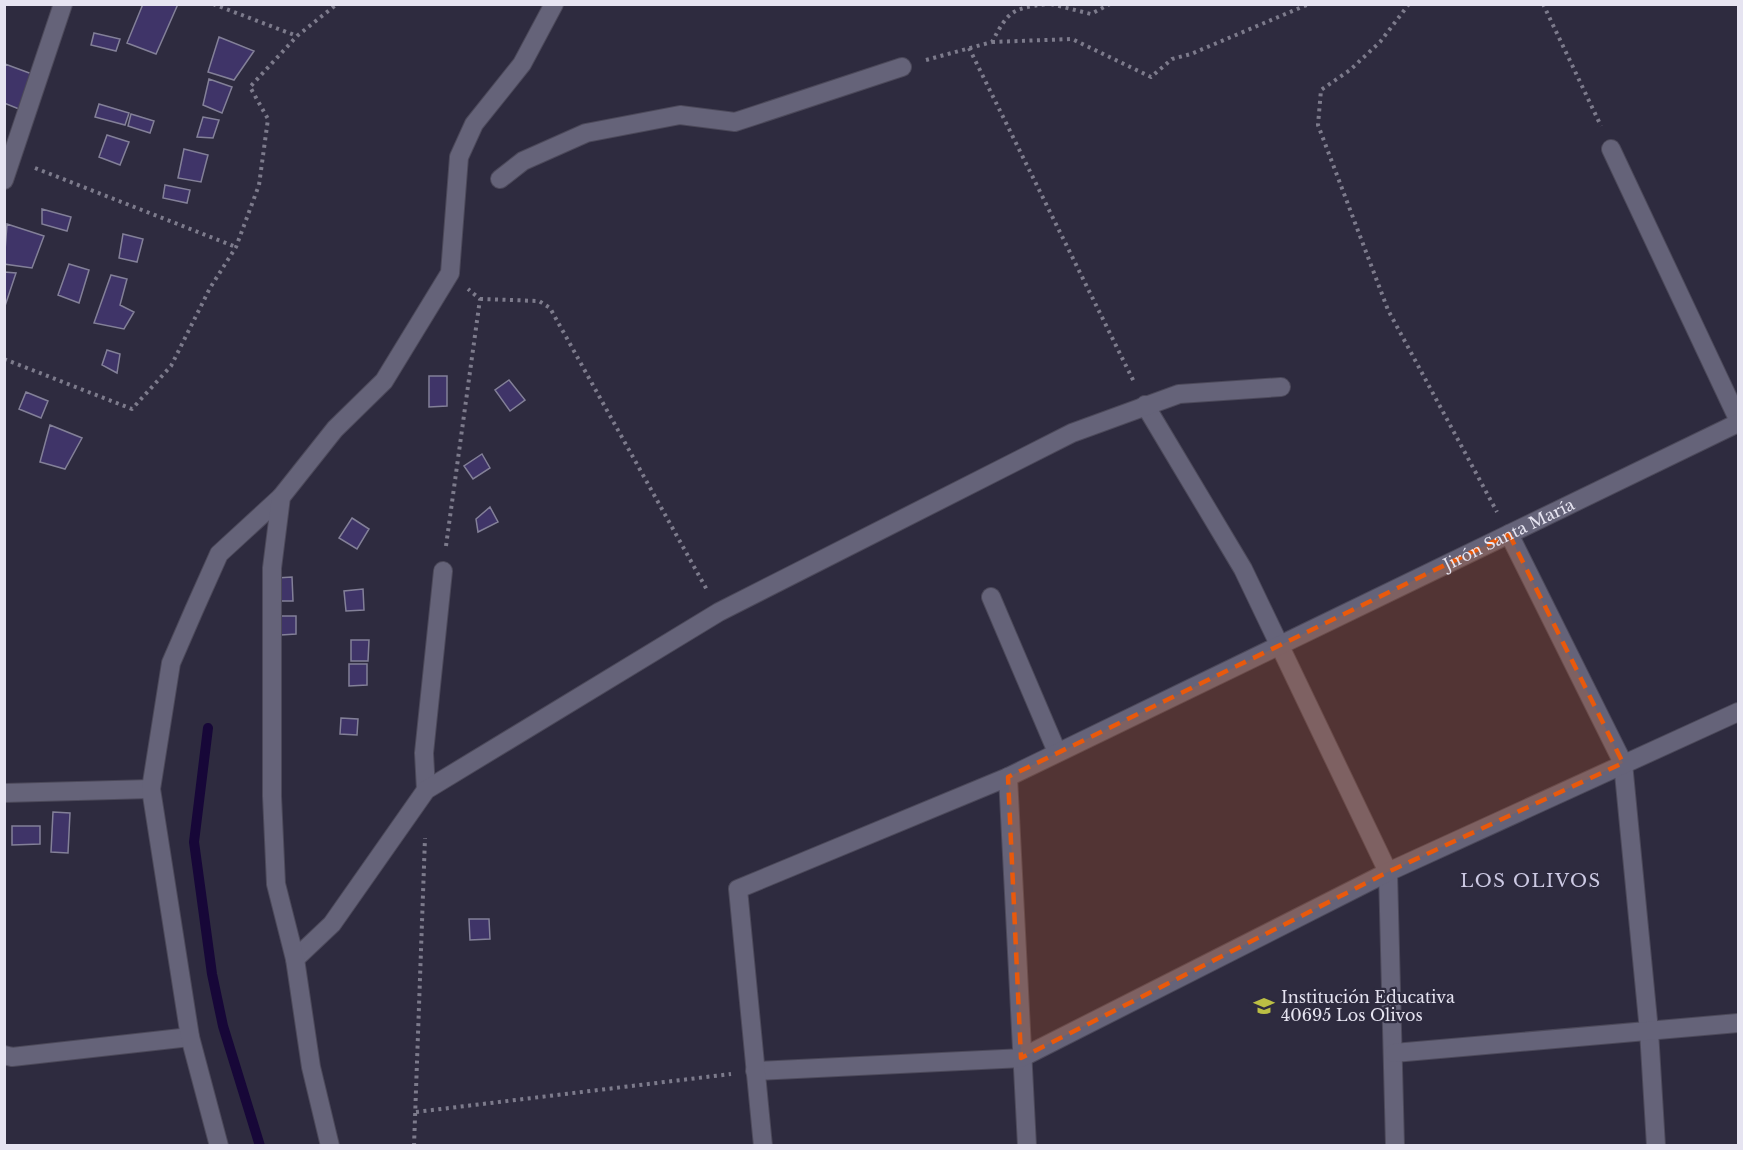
<svg xmlns="http://www.w3.org/2000/svg" width="1743" height="1150" viewBox="0 0 1743 1150" font-family="'Libre Baskerville',serif">
<rect width="100%" height="100%" fill="#2e2b3f"/>
<g fill="none" stroke-linecap="round" stroke-linejoin="round">
<!-- stream -->
<path stroke="#170738" stroke-width="10" d="M208 728 194 842 212 974 223 1026 260 1146"/>
</g>
<!-- building -->
<path fill="#3f3468" stroke="#838098" stroke-width="1.5" d="M143 4H178L156 54 127 43Z
M94 33 120 39 116 51 91 45Z
M219 37 254 51 234 80 208 72Z
M5 64 32 74 19 109 4 103Z
M209 79 232 87 222 113 203 105Z
M99 104 129 113 125 125 95 117Z
M131 114 154 121 150 133 128 126Z
M203 117 219 120 213 138 197 137Z
M107 135 129 142 120 165 99 157Z
M184 149 208 155 201 182 178 178Z
M165 185 190 190 187 203 163 198Z
M42 209 71 217 67 231 42 224Z
M7 224 44 236 32 268 4 264Z
M123 234 143 239 137 262 119 258Z
M69 264 89 270 79 303 58 295Z
M4 272 16 273 5 306H4Z
M111 275 127 279 120 305 134 312 124 329 94 323Z
M107 350 120 354 117 373 102 365Z
M429 376H447V406L429 407Z
M509 380 525 400 510 411 495 390Z
M26 392 48 401 41 418 19 409Z
M50 425 82 438 65 469 40 462Z
M482 454 490 468 473 479 464 466Z
M490 507 498 522 478 532 476 519Z
M352 518 369 529 357 549 339 538Z
M292 577 293 601H276V578Z
M363 589 364 610 346 611 344 591Z
M280 616H296V634L281 635Z
M351 640H369L368 661H351Z
M349 664H367V685L349 686Z
M341 718 358 719 357 735 340 734Z
M53 812 70 813 68 853 51 852Z
M12 826H40V844L12 845Z
M469 919H489L490 939 470 940Z"/>
<g fill="none" stroke-linecap="round" stroke-linejoin="round">
<!-- minor casing -->
<g stroke="#4c495a" stroke-width="20">
<g id="minor">
<path d="M1611 149 1738 419"/>
<path d="M500 179 523 161 586 133 680 115 735 122 902 67"/>
<path d="M4 180 63 4"/>
<path d="M1145 405 1243 569 1388 872 1395 1146"/>
<path d="M1509 534 1623 763 1649 1031 1656 1146"/>
<path d="M991 597 1057 752"/>
<path d="M1008 777 1027 1146"/>
<path d="M426 790 424 753 443 571"/>
<path d="M4 793 151 789"/>
<path d="M295 959 332 924 426 790 719 612 1072 433 1179 394 1281 387"/>
<path d="M1394 1053 1738 1023"/>
<path d="M4 1055 12 1057 190 1037"/>
<path d="M755 1071 1021 1058 1388 872 1738 712"/>
<path d="M219 1146 190 1037 151 789 171 663 194 610 219 554 281 497"/>
<path d="M330 1146 311 1067 295 959 276 884 272 796V568L281 497 335 429 384 381 450 273 459 157 474 124 522 64 554 4"/>
<path id="s1" d="M763 1146 738 889 1008 777 1738 423"/>
</g>
</g>
<!-- path -->
<path stroke="#7d7b8c" stroke-width="4" stroke-dasharray="3 4.5" stroke-linecap="butt" d="M213 4 297 36
M1051 4 1091 14 1110 4
M1409 4 1380 42 1350 70 1321 90 1318 125 1388 310 1497 512
M1543 4 1601 126
M992 42 1072 39 1151 77 1172 59 1191 54 1309 4
M969 48 1135 384
M926 60 992 42C1009 10 1012 9 1046 4
M35 168 236 247
M480 299 539 301 550 308 707 590
M4 359 132 409 171 366 210 288 236 247 259 185 268 119 250 87 297 36 337 4
M446 546 480 299 468 289
M416 1112 731 1074
M414 1146 425 838"/>
<!-- minor -->
<use href="#minor" stroke="#656379" stroke-width="18"/>
</g>
<!-- marked area -->
<path fill="#e8590c" fill-opacity="0.2" stroke="#e8590c" stroke-width="4.5" stroke-dasharray="12 8" stroke-linejoin="round" d="M1509 534 1623 763 1388 872 1021 1058 1008 777Z"/>
<!-- icons -->
<defs>
<g id="school-bare" transform="scale(1.62)"><path d="M0-5L7-2L0 1L-7-2ZM-4 1L0 2.5L4 1V4Q0 6-4 4Z" fill="#bcbf44" stroke="#2e2b3f" stroke-width="2.5" paint-order="stroke"/></g>
</defs>
<g fill-rule="evenodd">
<use href="#school-bare" x="1264" y="1006"/>
</g>
<g text-anchor="middle" stroke-width="4.5" stroke-linejoin="round" paint-order="stroke">
<!-- street labels -->
<g font-size="16" fill="#e6e4f1" stroke="#2e2b3f">
<text dy="6" stroke="none"><textPath href="#s1" startOffset="1107">Jirón Santa María</textPath></text>
</g>
<!-- poi labels -->
<g font-size="16" fill="#e6e4f1" stroke="#2e2b3f" text-anchor="start">
<text x="1281" y="1003">Institución Educativa<tspan x="1281" dy="18">40695 Los Olivos</tspan></text>
</g>
<!-- neighbourhood labels -->
<g font-size="18" letter-spacing="1.5" fill="#cdcae4" stroke="#2e2b3f">
<text x="1531" y="887">LOS OLIVOS</text>
</g>
</g>
<!-- border -->
<rect width="1743" height="1150" fill="none" stroke="#e6e4f1" stroke-width="12"/>
</svg>
